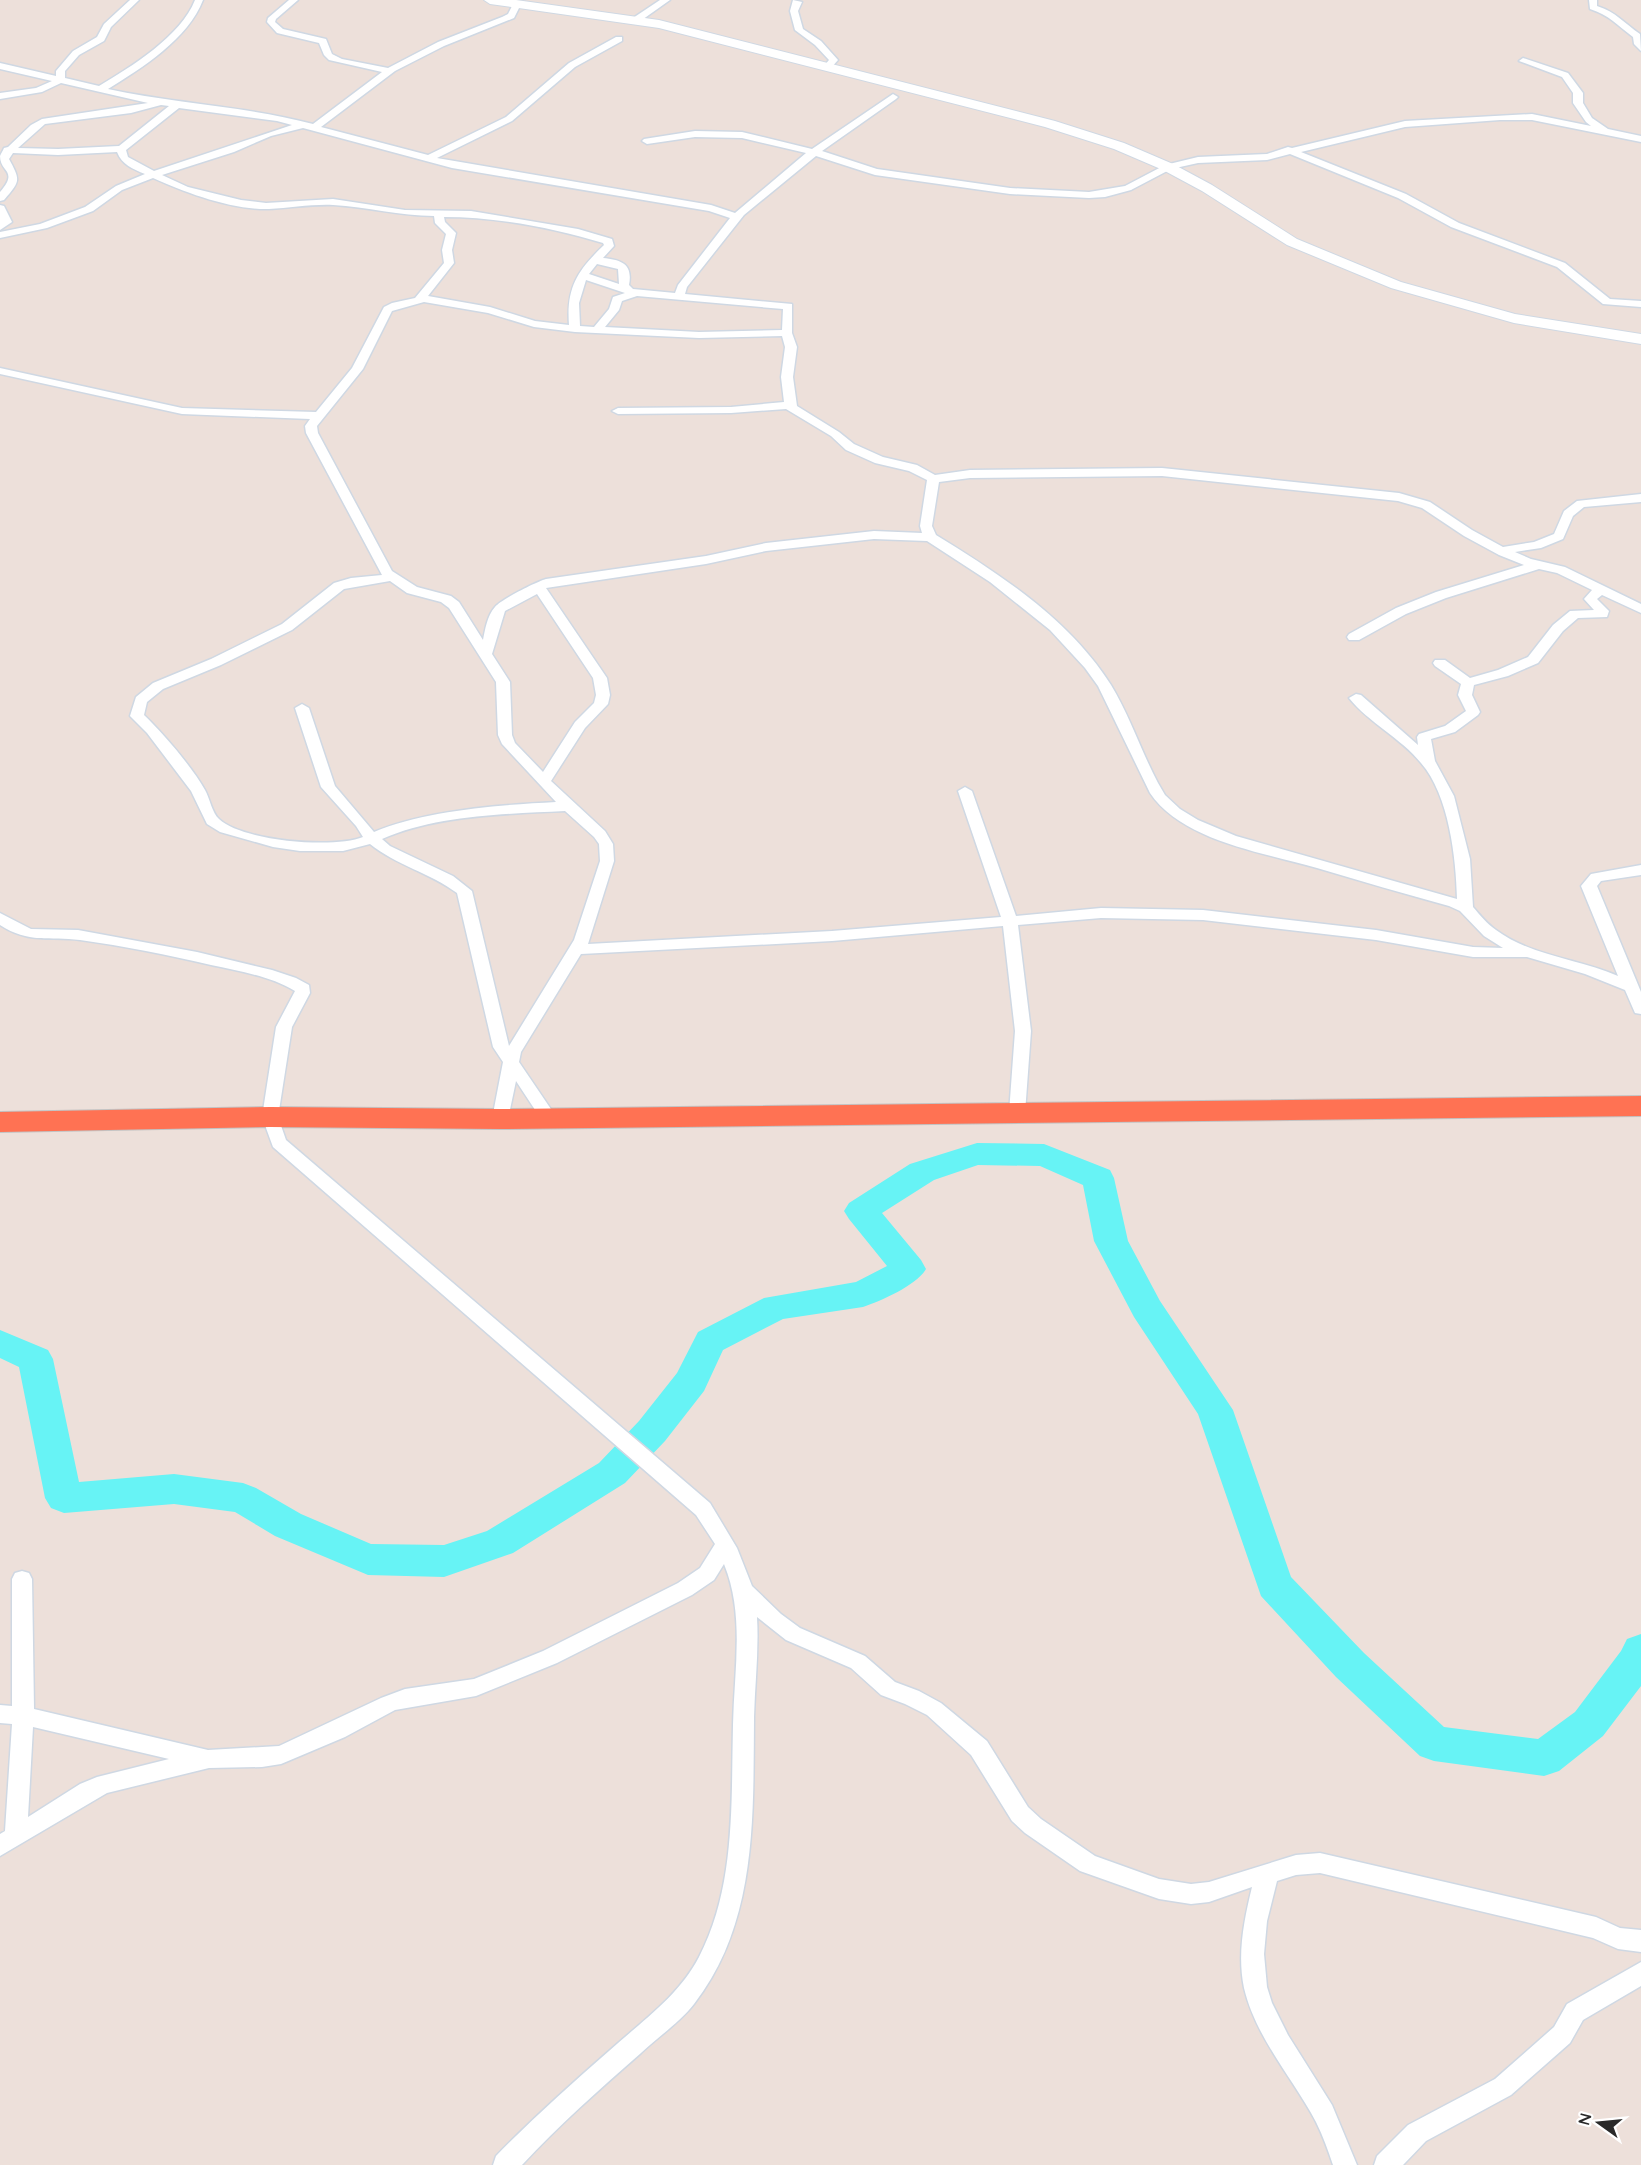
<svg xmlns="http://www.w3.org/2000/svg" width="1641" height="2165" viewBox="0 0 1641 2165" font-family="Quicksand,sans-serif">
<rect width="100%" height="100%" fill="#ede0da"/>
<g fill="none" stroke-linecap="round" stroke-linejoin="round">
<!-- river -->
<path fill="#67f3f5" fill-rule="evenodd" d="M977 1143 1044 1144 1110 1170 1114 1178 1128 1241 1160 1301 1233 1410 1291 1577 1364 1653 1444 1727 1538 1739 1575 1712 1621 1651 1627 1639 1641 1634V1686L1603 1736 1559 1771 1544 1776 1434 1761 1420 1756 1336 1677 1261 1596 1198 1414 1134 1317 1094 1241 1083 1185 1040 1166 978 1165 934 1180 882 1213 921 1260 926 1269C917 1285 881 1301 863 1307L783 1319 723 1350 704 1391 665 1441 625 1483 513 1553 444 1577 368 1575 275 1536 235 1512 174 1504 64 1513 51 1508 45 1498 19 1367 0 1358V1330L48 1350 53 1359 79 1482 174 1474 243 1483 256 1488 301 1514 371 1544 444 1545 487 1531 599 1463 639 1421 677 1373 698 1332 764 1298 856 1282 887 1266 849 1219 844 1211 849 1203 910 1164Z"/>
<!-- street casing -->
<g stroke="#cfd8e3" stroke-width="3">
<path id="street" d="M130 0H139L111 27 104 41 79 55 65 71V78L99 86C131 67 181 36 195 0H203C188 39 142 68 108 89 176 104 246 106 313 124L382 72 329 60 324 55 319 43 277 33 267 22 268 18 289 0H298L276 19 275 22 283 29 326 39 332 54 342 59 388 68 438 42 502 17 508 14 514 2H520L521 4 514 18 444 46 395 71 321 127 428 155 506 117 569 63 616 37H622V41L575 67 512 121 437 158 711 205 735 213 806 153 742 138 695 137 647 144 642 141 644 139 695 131 742 132 812 149 893 94 898 97 896 99 822 151 877 169 1010 188 1089 192 1125 186 1165 165 1198 157 1267 154 1288 147 1292 148 1405 121 1532 114 1591 126 1586 122 1573 103V93L1562 77 1519 61 1523 58 1568 73 1583 93V103L1592 118 1608 129 1641 136V142L1532 120H1500L1405 127 1301 152 1406 194 1459 223 1565 263 1610 299 1641 301V307L1603 304 1557 267 1451 227 1398 198 1290 154 1267 160 1198 163 1171 169 1131 190 1105 197 1089 198 1010 194 875 175 816 156 744 215 687 287 685 294 792 304V333L797 347 793 377 797 406 839 432 854 444 883 457 917 465 935 475 970 470 1162 468 1399 493 1430 502 1472 530 1503 547 1534 542 1554 534 1564 511 1577 501 1641 494V502L1584 507 1573 516 1563 539 1541 548 1515 552 1531 559 1565 567 1641 604V613L1602 595 1597 599 1609 611 1607 617 1578 618 1563 631 1538 663 1508 676 1474 685 1472 695 1480 712 1478 715 1455 732 1431 739 1435 761 1454 796 1470 859 1473 907C1480 915 1487 924 1496 930 1531 956 1579 959 1618 976L1581 886 1591 874 1641 865V875L1601 881 1597 886 1641 992V1014L1635 1013 1625 990 1585 974 1527 957H1473L1376 940 1203 920 1101 918 1018 925 1031 1031 1025 1113 1023 1117H1011L1009 1113 1015 1031 1003 926 832 941 581 954 521 1052 519 1062 557 1118 555 1122H543L516 1081 508 1119 506 1123H494L492 1119 503 1062 493 1047 457 893C430 873 396 865 370 844L343 851H300L273 847 220 832 207 824 191 791 147 733 130 716 136 697 153 683 211 659 282 624 334 583 351 578 382 575 306 433 305 426 310 419 182 414 0 374V368L182 408 316 412 352 368 384 307 392 303 415 298 444 263 442 250 446 234 435 223 434 216C400 216 367 207 333 205 312 204 290 208 269 209 232 210 186 193 153 178L122 190 93 211 47 228 0 238V232L40 224 85 207 116 186 145 174C133 169 122 165 117 152L58 155 13 153 9 159C21 181 20 181 4 200L0 201V192C19 170 0 173 0 156 1 153 3 151 4 148L8 147 31 125 42 119 148 103 61 83 42 92 0 99V93L36 88 52 81 0 69V63L56 76V71L73 51 97 37 104 24ZM161 105 169 106 119 146 58 149 18 148 45 124 131 113ZM179 108 277 121 292 125 154 171 128 157 126 150ZM303 128 452 168 709 211 730 218 678 285 675 293 633 289 629 285C633 264 622 260 603 258L614 246 612 239 578 229 471 211 405 210 333 199 266 203 241 200 188 187 162 175 234 152 271 136ZM444 217C497 217 553 228 603 243L604 245C578 270 566 287 569 325L535 321 490 307 428 296 454 263 452 250 456 233 445 222ZM597 264 618 269 619 284 589 274ZM586 280 625 293 613 297 609 309 594 327 580 326 579 303ZM637 296 783 309 782 330 699 332 605 327 619 310 622 301ZM424 302 488 313 534 327 575 332 699 338 782 336 785 347 781 377 784 402 731 407 618 408 612 411 618 414 731 413 786 409 831 436 846 450 875 463 909 471 927 480 920 526 922 533 874 531 766 543 706 556 546 579C536 582 502 599 495 607 487 616 485 630 483 640L459 602 451 596 417 587 392 571 318 433 317 426 363 369 392 311ZM1162 476 1398 501 1422 508 1464 536 1499 555 1524 565 1436 592 1396 608 1349 634 1347 637 1349 640H1359L1406 614 1446 598 1539 569 1557 573 1592 590 1584 599 1594 610 1570 611 1553 625 1528 657 1498 670 1470 678 1445 660H1435L1433 663 1435 666 1461 684 1458 695 1466 711 1445 726 1419 734 1417 737 1418 745 1361 695 1356 694 1349 698C1369 723 1401 738 1421 763 1449 795 1456 858 1457 899L1236 836 1198 820 1180 809 1165 795 1158 783C1141 751 1130 716 1111 685 1069 619 1001 575 936 535L932 526 939 482 970 478ZM874 539 927 541 990 582 1050 630 1085 668 1098 686 1150 793C1182 841 1265 853 1317 868 1361 881 1405 894 1449 906L1460 911 1484 936 1503 948 1473 947 1376 930 1203 910 1101 908 1016 916 972 791 965 787 958 791 1001 917 832 931 588 944 614 861 613 844 605 831 551 781 585 728 608 704 610 695 607 678 546 588 706 564 766 551ZM390 581 407 593 441 602 449 608 496 682 498 735 502 744 556 802C500 805 426 810 374 832L335 786 309 708 302 704 295 708 321 787 356 826 363 837C334 849 242 841 219 819 212 813 210 799 205 790 192 767 163 733 144 715L147 702 163 689 221 665 292 630 344 589ZM537 594 593 678 596 695 594 703 575 722 543 772 515 743 512 735 510 682 492 654 505 611ZM565 811 594 837 599 844 600 861 574 940 509 1046 472 891 453 876 390 846 382 839C437 815 506 814 565 811Z
M660 0H670L639 22H633V18Z
M793 0 802 2 798 11 803 29 821 41 838 60 830 69 823 67 829 60 815 45 795 30 790 11Z
M1589 0H1597V6C1616 12 1624 23 1640 34L1641 51 1634 44 1633 37C1617 25 1609 15 1590 9Z
M0 205 4 206 12 222 0 230Z
M0 913 31 929 78 930 197 952 272 970 296 978 309 985 310 993 292 1027 278 1117 286 1140 710 1503 737 1548 752 1586 781 1614 800 1628 865 1656 895 1682 919 1691 941 1703 987 1741 1028 1807 1041 1819 1095 1856 1159 1879 1191 1884 1209 1882 1296 1855 1320 1853 1596 1917 1620 1928 1641 1930V1952L1618 1949 1593 1938 1320 1873 1296 1875 1277 1881 1267 1921 1264 1954 1267 1987 1272 2003 1288 2035 1332 2105 1357 2165H1333C1328 2150 1323 2136 1316 2122 1292 2077 1256 2038 1244 1988 1237 1954 1244 1920 1252 1887L1209 1902 1191 1904 1159 1899 1080 1871 1025 1833 1012 1821 971 1755 927 1715 905 1704 881 1695 851 1668 786 1640 757 1617C759 1650 755 1683 754 1717 753 1815 758 1922 694 2004 680 2022 658 2037 641 2053 600 2089 559 2125 522 2165H493L496 2156C532 2119 570 2085 609 2051 641 2022 679 1996 699 1957 736 1886 731 1802 733 1725 734 1671 745 1615 724 1564L714 1580 692 1595 557 1663 476 1696 395 1710 345 1737 281 1764 262 1767 209 1768 107 1793 0 1856V1834L5 1831 12 1724 0 1723V1705L12 1706V1579L15 1573 22 1571 29 1573 32 1579 34 1709 208 1750 279 1746 381 1698 405 1689 474 1679 543 1651 678 1583 700 1568 715 1544 696 1515 273 1147 262 1117 276 1027 295 991C270 976 239 971 211 965 168 955 124 946 80 940 49 936 29 944 0 925ZM33 1727 169 1759 97 1777 80 1784 28 1817Z
M1641 1962V1986L1583 2020 1570 2043 1511 2095 1426 2141 1403 2165H1374L1377 2156 1408 2125 1495 2079 1554 2027 1567 2004Z"/>
</g>
<!-- secondary casing -->
<g stroke="#cfd8e3" stroke-width="2">
<path id="secondary" d="M484 0H516L659 20 1055 121 1124 143 1173 164 1212 185 1297 239 1401 282 1515 314 1641 334V344L1514 323 1391 288 1287 245 1202 191 1163 170 1114 149 1045 127 659 28 490 4Z"/>
</g>
<!-- highway casing -->
<g stroke="#c3c3c3" stroke-width="2">
<path id="highway" d="M1641 1096V1116L500 1129 270 1127 0 1132V1112L270 1107 500 1109Z"/>
</g>
<!-- street -->
<use href="#street" fill="#fff" fill-rule="evenodd"/>
<!-- secondary -->
<use href="#secondary" fill="#fff" fill-rule="evenodd"/>
<!-- highway -->
<use href="#highway" fill="#ff7253" fill-rule="evenodd"/>
</g>
<!-- north arrow -->
<g transform="translate(1599 2123) rotate(285)" stroke="#ffffff" stroke-width="4.5" paint-order="stroke">
<path d="M0-4.5L10 22L0 15L-10 22Z" fill="#292929"/>
<text y="-9" font-size="16" font-weight="bold" text-anchor="middle" fill="#292929">N</text>
</g>
</svg>
